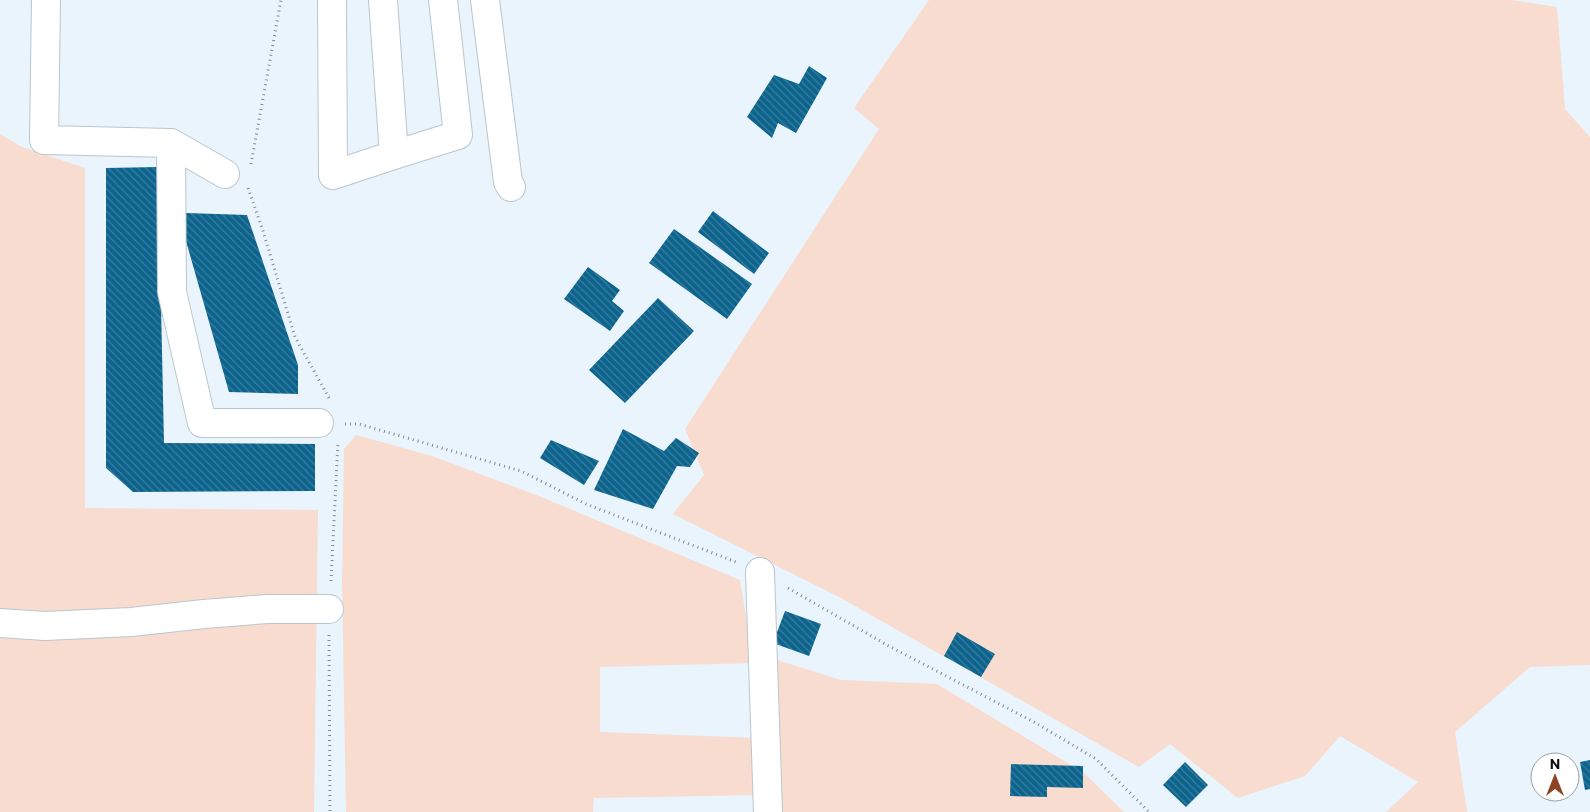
<svg xmlns="http://www.w3.org/2000/svg" width="1590" height="812" viewBox="0 0 1590 812" font-family="Commissioner,sans-serif">
<defs>
<pattern id="building-back-hatch" width="6" height="6" patternUnits="userSpaceOnUse" patternTransform="scale(1.25)"><rect width="6" height="6" fill="#0b648e"/><path d="M-1 5l2 2M0 0l6 6M5-1l2 2" fill="none" stroke="#3e7d9b"/></pattern>
</defs>
<rect width="100%" height="100%" fill="#e9f4fc"/>
<!-- green -->
<path fill="#f8dcd0" d="M929 0H1512L1557 7 1565 109 1590 137V665L1530 667 1455 732 1467 812H1386L1418 782 1340 736 1305 776 1238 798 1170 744 1139 767 841 598 673 514 704 475 685 429 879 129 854 108Z
M0 134 22 147 85 168V508L318 510 314 812H0Z
M356 435 432 456 539 496 740 580 754 663 600 667V732L756 738 760 795 594 798 593 812H346L342 580 344 449Z
M771 658 841 680 937 684 1084 773 1124 812H780Z"/>
<!-- building -->
<path fill="url(#building-back-hatch)" d="M809 66 827 78 796 133 778 123 772 138 747 117 774 75 799 84Z
M158 167 164 443 315 444V491L133 492 106 468V168Z
M713 211 769 253 754 274 698 232Z
M186 213 247 215 298 365V394L229 392 186 241Z
M674 229 752 284 727 319 649 263Z
M588 267 620 290 612 301 624 311 610 331 564 299Z
M658 298 694 331 625 403 589 370Z
M623 429 664 451 676 438 699 453 690 467 677 466 653 509 594 490Z
M551 440 599 461 584 485 540 458Z
M785 611 821 624 809 656 773 643Z
M957 632 995 654 981 677 944 656Z
M1590 760V789L1585 790 1580 762Z
M1185 762 1208 785 1186 807 1163 785Z
M1011 764 1083 766V788L1047 787V797L1010 796Z"/>
<g fill="none" stroke-linecap="round" stroke-linejoin="round">
<!-- minor casing -->
<g stroke="#bbc6cd" stroke-width="30">
<path id="minor" d="M46 0 44 140 171 143 172 292 202 423H319
M332 0 333 175 394 155
M383 0 394 155 458 135 443 0
M485 0 508 182 511 187
M171 143 225 174
M760 572 768 812
M0 623 45 626 131 622 204 614 267 609H329"/>
</g>
<!-- path -->
<path stroke="#838b90" stroke-width="3" stroke-dasharray="1 4" stroke-linecap="butt" d="M251 164 281 0
M248 188 263 231 295 337 329 398
M345 424H359L521 471 586 504 736 562
M331 581 338 443
M788 588 887 645 1034 722 1096 759 1149 812
M329 635 330 812"/>
<!-- minor -->
<use href="#minor" stroke="#fff" stroke-width="28"/>
</g>
<!-- north arrow -->
<g transform="translate(1555 777)"><circle r="24" fill="#ffffff" stroke="#9d9fa0"/>
<path d="M0-4L9 19L0 12L-9 19Z" fill="#8d4524"/>
<text y="-8" font-size="14" font-weight="bold" text-anchor="middle" fill="#0b0f11">N</text>
</g>
</svg>
